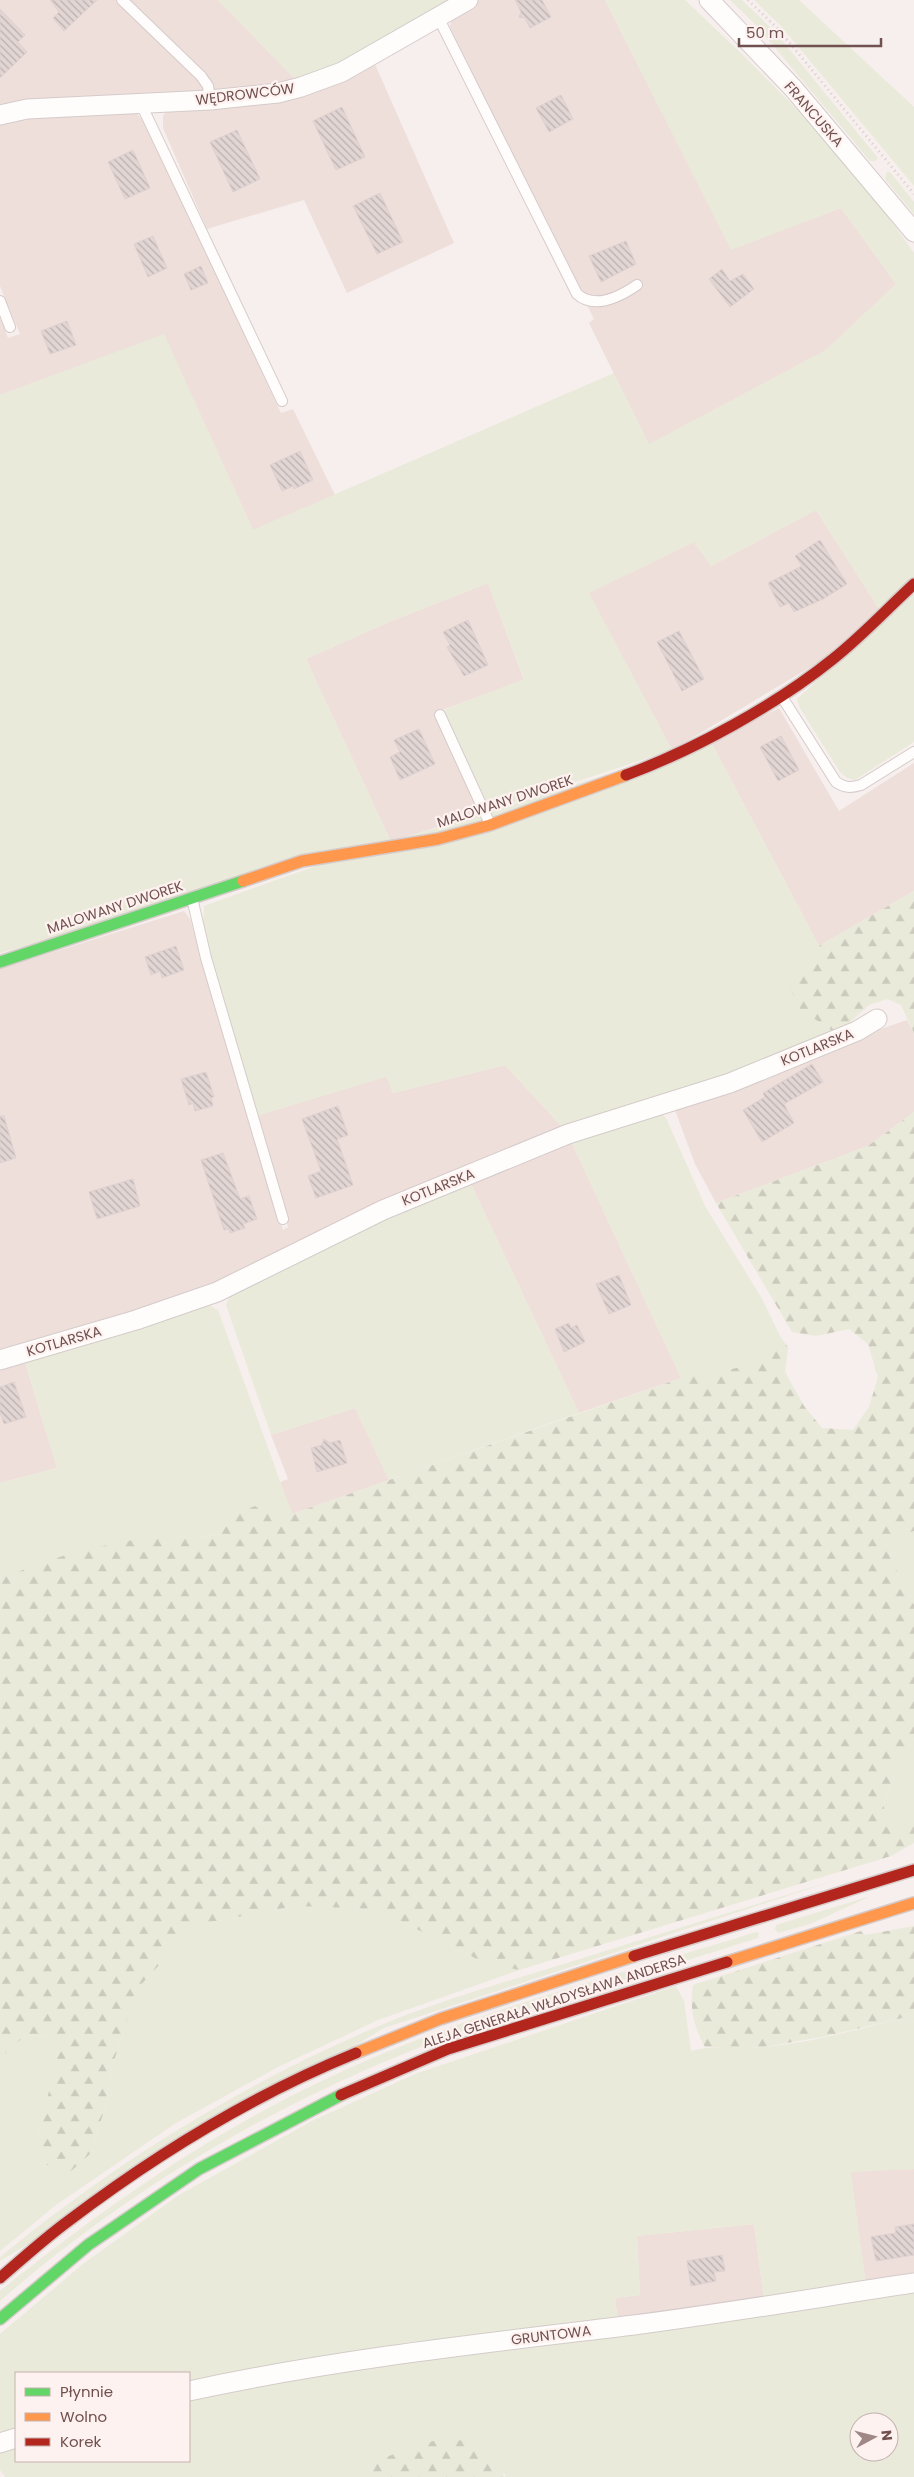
<svg xmlns="http://www.w3.org/2000/svg" width="914" height="2477" viewBox="0 0 914 2477" font-family="Poppins,sans-serif">
<defs>
<pattern id="forest-firs" width="22" height="20" patternUnits="userSpaceOnUse" patternTransform="scale(1.25)"><rect width="22" height="20" fill="#e9ead9"/><path d="M5 1l3.5 6h-7zM16 11l3.5 6h-7z" fill="#cbcabc"/></pattern>
<pattern id="building-back-hatch" width="6" height="6" patternUnits="userSpaceOnUse" patternTransform="scale(1.25)"><rect width="6" height="6" fill="#e2d6d5"/><path d="M-1 5l2 2M0 0l6 6M5-1l2 2" fill="none" stroke="#bcb0af"/></pattern>
</defs>
<rect width="100%" height="100%" fill="#f6efed"/>
<!-- residential -->
<path fill="#eedfdb" d="M0 0H218L298 82 275 87 0 109Z
M479 0H605L731 249 841 208 896 284 826 350 649 445 589 323 594 319 450 27 452 15Z
M374 62 454 243 347 293 304 200 207 229 163 128V116L168 109Z
M134 111 144 121 281 413 293 409 335 495 253 530 164 335 0 395V318L8 338 20 334 0 286V122L34 114Z
M816 510 879 609 829 656 672 750 588 593 694 542 711 566Z
M488 583 524 680 434 713 475 803 474 815 391 842 306 659 389 622Z
M779 708 839 811 914 763V891L819 946 711 742Z
M184 911 190 919 283 1230 288 1227 256 1116 387 1076 393 1093 505 1065 565 1130 213 1288 0 1356V969Z
M907 1020 914 1033V1112L868 1146 716 1203 695 1164 675 1110 731 1093 858 1037Z
M570 1139 681 1378 579 1413 469 1180Z
M24 1359 57 1468 0 1483V1365Z
M355 1408 389 1480 292 1514 280 1482 288 1479 271 1435Z
M914 2169V2279L866 2286 850 2171Z
M754 2224 764 2300 618 2322 615 2298 640 2295 637 2236Z"/>
<!-- green -->
<path fill="#e9ead9" fill-rule="evenodd" d="M218 0H453L334 68 298 82Z
M605 0H685L745 57 819 132 873 196 914 253V579L879 609 816 510 711 566 694 542 589 593 672 750 494 809 487 803 444 710 524 679 488 583 389 622 306 659 391 842 0 953V395L164 334 253 530 614 373 649 444 826 350 896 284 841 208 731 250Z
M730 0H742L776 33 878 158 875 161H870L755 24Z
M754 0H799L914 107V186L781 26Z
M887 172H890L914 202V214L885 179Z
M914 592V742L855 780 847 778 840 772 800 708 797 699Z
M711 742 819 946 787 981 837 1034 796 1053 565 1130 505 1065 393 1093 386 1077 256 1116 209 951 203 927 204 906 324 863Z
M661 1113 666 1118 705 1206 761 1297 781 1338 753 1365 681 1378 570 1139Z
M469 1180 579 1413 389 1480 355 1408 271 1435 226 1305 231 1292Z
M205 1303 218 1310 292 1514H272L255 1506 239 1512 218 1535 191 1538 162 1534 0 1578V1483L57 1468 24 1359Z
M914 1531V1605L895 1567 886 1540Z
M914 1738V1822H889L883 1806 896 1770Z
M839 1879 384 2028 0 2261V2257C115 2162 244 2083 381 2025 442 2000 505 1982 567 1963 658 1934 748 1907 839 1879Z
M871 1896 810 1924 778 1933 775 1929 776 1925Z
M295 1906 376 1909 483 1962 519 1970 378 2020 278 2067 176 2123 56 2205 0 2251V2058L26 2035 48 2037 59 2047 37 2143 90 2154 105 2108 113 2064 136 1990 196 1925Z
M756 1932 759 1933 758 1938C695 1958 633 1977 570 1996 532 2008 494 2019 457 2033 287 2096 137 2182 0 2301V2291C103 2208 210 2133 330 2077 463 2014 615 1976 756 1932Z
M676 1986 684 2001 691 2051C715 2045 739 2048 763 2047 811 2043 859 2029 906 2017L914 2022V2169L851 2172 866 2286 764 2300 754 2224 637 2236 640 2295 615 2298 618 2322 189 2388V2373H16V2434L0 2438V2334L83 2264 179 2195 312 2121 415 2074Z
M914 2287V2477H505V2474L380 2459 366 2477H5L0 2470V2449L16 2444V2461H189V2395L245 2383ZM859 2422H889V2452H859Z"/>
<!-- forest -->
<path fill="url(#forest-firs)" d="M914 891V1033L901 1005 887 999 869 1005 837 1034 800 1009 787 981 819 946Z
M914 1112V1531L886 1540 895 1567 914 1605V1738L896 1770 883 1805 889 1822H914V1843L891 1856 519 1970 483 1962 376 1909 295 1906 196 1925 136 1990 113 2064 105 2108 90 2154 71 2171 43 2164 37 2143 59 2047 48 2037 26 2035 0 2058V1578L74 1552 162 1534 191 1538 218 1535 239 1512 255 1506 272 1514H292L681 1378 753 1365 781 1338 788 1347 785 1372 804 1406 822 1428 853 1430 869 1407 878 1377 868 1344 849 1329 816 1336 792 1332 716 1203 868 1146Z
M914 1926V2022L906 2017 827 2036 764 2047H705C694 2028 689 2007 693 1985L861 1931 865 1935Z
M474 2440 505 2477H366L380 2459 433 2441Z"/>
<!-- building -->
<path fill="url(#building-back-hatch)" stroke="#ded1d0" d="M50 0H97L64 31 53 18 59 12Z
M515 0H542L551 17 530 28 525 18 519 17 521 12Z
M0 9 25 35 18 42 27 52 0 78Z
M561 95 573 119 549 132 536 108Z
M342 107 365 157 336 170 313 121Z
M237 130 260 179 233 192 210 142Z
M133 150 150 188 125 199 108 162Z
M380 193 403 242 377 254 353 206Z
M153 236 167 268 148 277 134 244Z
M626 241 636 264 601 282 589 256Z
M201 266 208 283 191 290 184 274Z
M722 269 730 281 743 274 754 289 730 307 709 279Z
M67 321 76 345 50 354 41 331Z
M300 451 313 480 294 489 293 486 282 491 270 465Z
M820 540 847 584 823 599 794 612 789 603 780 607 768 583 802 566 795 556Z
M468 620 488 665 464 676 447 647 450 645 443 632Z
M679 631 704 679 682 691 657 642Z
M419 729 435 764 400 780 390 757 400 752 394 740Z
M781 736 799 770 778 781 760 747Z
M176 946 184 970 162 978 160 971 151 975 145 957Z
M812 1064 823 1082 784 1104 794 1123 762 1142 743 1110 765 1097 763 1093Z
M206 1072 214 1097 211 1098 213 1106 195 1111 193 1103 189 1105 181 1079Z
M338 1106 348 1135 337 1139 353 1185 316 1198 308 1176 321 1171 302 1119Z
M0 1116H4L16 1158 0 1163Z
M223 1153 240 1199 249 1196 257 1219 243 1224 245 1228 230 1233 229 1229 224 1230 201 1160Z
M133 1179 140 1206 97 1219 89 1192Z
M619 1275 631 1305 609 1314 596 1284Z
M569 1323 571 1328 577 1325 585 1342 564 1352 555 1329Z
M14 1382 26 1417 4 1424 0 1412V1387Z
M324 1439 330 1443 340 1440 347 1463 317 1472 311 1448 322 1445Z
M914 2224V2255L876 2261 871 2237 896 2233 895 2227Z
M722 2255 725 2271 714 2272 716 2281 691 2286 687 2261Z"/>
<g fill="none" stroke-linecap="round" stroke-linejoin="round">
<!-- lane casing -->
<g stroke="#d5cbca" stroke-width="12">
<path id="lane" d="M122 0 201 76 208 86 210 100
M438 17 577 294C595 310 621 296 637 285
M141 104 282 401
M0 301 10 327
M782 697 836 782C845 788 851 788 861 785L914 752
M440 715 490 824
M192 898 206 958 283 1219"/>
</g>
<!-- street casing -->
<g stroke="#d5cbca" stroke-width="21">
<path id="street" d="M709 0 793 88 914 232
M0 115 27 109 210 100 278 93 301 87 342 72 468 0
M0 1360 136 1320 217 1292 383 1210 568 1134 730 1083 857 1031 877 1019
M189 2391C336 2359 485 2343 634 2325 727 2313 821 2297 914 2283
M0 2443 16 2438"/>
</g>
<!-- fast casing -->
<g stroke="#d5cbca" stroke-width="14">
<path id="fast" d="M0 962 243 881
M0 2319 88 2245 199 2169 341 2095"/>
</g>
<!-- slow casing -->
<g stroke="#d5cbca" stroke-width="14">
<path id="slow" d="M243 881 302 861 438 839 490 825 626 775
M727 1962 914 1903
M356 2053 440 2019 634 1956"/>
</g>
<!-- jam casing -->
<g stroke="#d5cbca" stroke-width="14">
<path id="jam" d="M626 775C694 750 776 705 833 659 861 637 887 609 914 584
M634 1956 914 1870
M341 2095 448 2049 727 1962
M0 2278C22 2259 44 2239 67 2222 155 2155 253 2095 356 2053"/>
</g>
<!-- path -->
<path stroke="#d7cdcd" stroke-width="3" stroke-dasharray="1 4" stroke-linecap="butt" d="M748 0 779 30 914 194"/>
<!-- lane -->
<use href="#lane" stroke="#fefdfc" stroke-width="10"/>
<!-- street -->
<use href="#street" stroke="#fefdfc" stroke-width="19"/>
<!-- fast -->
<use href="#fast" stroke="#63d668" stroke-width="11"/>
<!-- slow -->
<use href="#slow" stroke="#ff974d" stroke-width="11"/>
<!-- jam -->
<use href="#jam" stroke="#b3261e" stroke-width="11"/>
</g>
<g text-anchor="middle" stroke-width="4.5" stroke-linejoin="round" paint-order="stroke">
<!-- street labels -->
<g font-size="14" fill="#715050" stroke="#fdf2ef">
<text transform="translate(245 94) rotate(-7)" y="5">WĘDROWCÓW</text>
<text transform="translate(814 114) rotate(49)" y="5">FRANCUSKA</text>
<text transform="translate(505 801) rotate(-18)" y="5">MALOWANY DWOREK</text>
<text transform="translate(115 907) rotate(-18)" y="5">MALOWANY DWOREK</text>
<text transform="translate(817 1047) rotate(-22)" y="5">KOTLARSKA</text>
<text transform="translate(438 1187) rotate(-22)" y="5">KOTLARSKA</text>
<text transform="translate(64 1341) rotate(-16)" y="5">KOTLARSKA</text>
<text transform="translate(554 2001) rotate(-18)" y="5">ALEJA GENERAŁA WŁADYSŁAWA ANDERSA</text>
<text transform="translate(551 2335) rotate(-7)" y="5">GRUNTOWA</text>
</g>
</g>
<!-- legend -->
<rect x="15" y="2372" width="175" height="90" fill="#fdf2ef" stroke="#c5b1af"/>
<rect x="25" y="2388" width="25" height="8" fill="#63d668" stroke="#c5b1af"/>
<text x="60" y="2397" font-size="15" fill="#715050">Płynnie</text>
<rect x="25" y="2413" width="25" height="8" fill="#ff974d" stroke="#c5b1af"/>
<text x="60" y="2422" font-size="15" fill="#715050">Wolno</text>
<rect x="25" y="2438" width="25" height="8" fill="#b3261e" stroke="#c5b1af"/>
<text x="60" y="2447" font-size="15" fill="#715050">Korek</text>
<!-- north arrow -->
<g transform="translate(874 2437) rotate(83)"><circle r="24" fill="#fdf2ef" stroke="#c5b1af"/>
<path d="M0-4L9 19L0 12L-9 19Z" fill="#a08887"/>
<text y="-8" font-size="14" font-weight="bold" text-anchor="middle" fill="#715050">N</text>
</g>
<!-- scale -->
<path d="M739 38v8h142v-8" fill="none" stroke="#715050" stroke-width="2.5"/>
<text x="746" y="38" font-size="15" fill="#715050" stroke="#fdf2ef" stroke-width="4" paint-order="stroke">50 m</text>
</svg>
